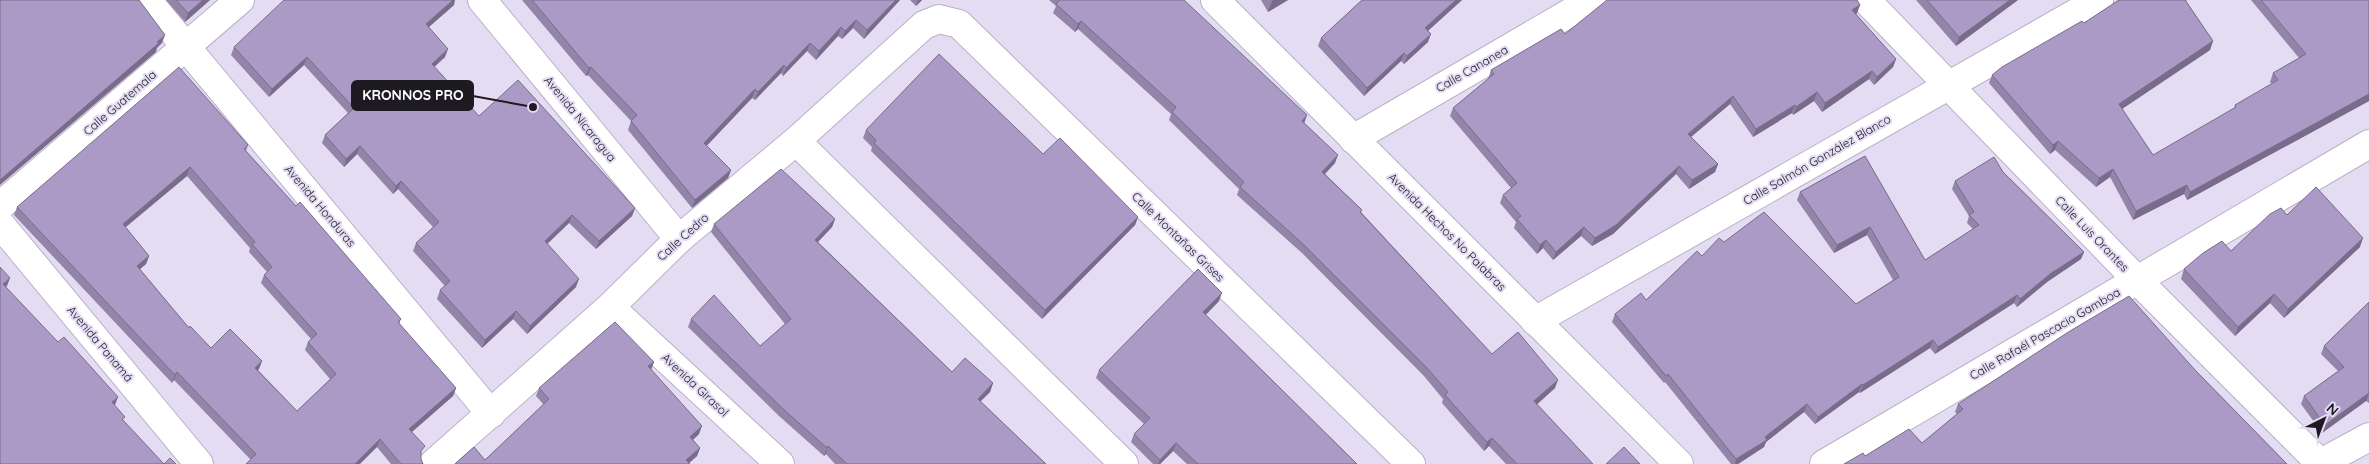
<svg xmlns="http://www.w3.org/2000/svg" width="2369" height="464" viewBox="0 0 2369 464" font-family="Quicksand,sans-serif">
<rect width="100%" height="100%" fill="#e4dcf3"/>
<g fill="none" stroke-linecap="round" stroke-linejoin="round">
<!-- street casing -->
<g stroke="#b9b1c6" stroke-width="30">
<path id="street" d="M147 0 491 414
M482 0 679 239
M1866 0 2137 280 2321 464
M1353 139 1592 0
M796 141 1124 464
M0 206 240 0
M0 224 199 464
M610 307 780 464
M1535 321 2099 0
M433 464 610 307 679 239 796 141 924 25 939 19 959 24 1411 464
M1824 464 2369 144
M2319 464 2369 437"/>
</g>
<!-- secondary casing -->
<g stroke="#b9b1c6" stroke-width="30">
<path id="secondary" d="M1215 0 1679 464"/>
</g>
<!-- street -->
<use href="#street" stroke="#fff" stroke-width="28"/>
<!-- secondary -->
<use href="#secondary" stroke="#fff" stroke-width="28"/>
</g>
<!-- wall -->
<path fill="#9384a9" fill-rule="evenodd" d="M166 0H210L185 22Z
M522 0H900L864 39 853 28 842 39 838 36 816 60 807 51 783 76 781 73 755 100 752 98 706 146 731 170 728 178 692 208 628 130 631 121 588 75 586 76Z
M910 0H922L916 6Z
M1049 0H1184L1304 123 1335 163 1325 174 1362 210 1361 212 1492 354 1555 388 1536 404 1593 464H1506L1489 446 1484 451 1442 403 1443 399 1424 376 1302 253 1237 195 1239 189 1169 120 1171 114 1078 29 1075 32 1053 13 1056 6Z
M1261 0H1288L1268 12Z
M1362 0H1462L1428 31V42L1404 64 1401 61 1364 96 1318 46 1321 38Z
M1916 0H2018L1956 46Z
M2119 0H2187L2186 1 2213 41 2210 50 2122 109 2153 155 2234 109 2235 105 2272 84 2270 82 2273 73 2299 58 2251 0H2369V101L2187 200 2184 194 2133 220 2110 177 2096 187 2055 150 2050 154 1989 83 1992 75 2084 23Z
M454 5 429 27 445 57 434 67 479 116 635 208 632 216 596 249 569 223 547 244 576 287 527 334 513 319 482 348 437 299 440 290 445 286 413 251 416 243 433 227 398 189 393 194 357 154 344 167 322 143 325 135 348 113 304 65 269 97 231 55 234 47Z
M1860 5 1857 13 1856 14 1896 59 1893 67 1874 85 1869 79 1822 112 1814 101 1793 115 1792 113 1753 137 1730 104 1691 137 1718 164 1715 172 1689 189 1676 174 1613 234 1592 246 1581 236 1553 260 1543 248 1537 254 1514 228 1516 222 1500 203 1503 195 1511 188 1450 116 1453 108 1488 79 1491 70 1565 34Z
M866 130 1043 154 1138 217 1135 225 1042 319 871 151 872 147 863 138Z
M248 145 246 151 296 206 401 319 399 324 456 388 453 396 412 432 421 455V459L423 464H391L377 447 250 459 174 380 172 383 14 215 17 207ZM187 176 250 248 249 252 267 272 264 275 261 283 311 339 308 342 305 350 330 379 297 411 258 370 262 361 211 348 189 328 140 269 146 264 149 256 125 227Z
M1865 156 1925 260 1973 229 1967 223 1969 216 1952 189 1955 181 2003 172 2084 252 2081 259 2047 282 2017 307 2014 303 1935 354 1930 348 1860 393 1859 392 1815 424 1804 412 1766 442 1764 447 1738 464H1731L1665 382 1664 383 1612 322 1615 314 1646 300 1702 256 1724 242 1856 304 1893 280 1867 235 1834 253 1797 200 1800 192Z
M2287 215 2360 247 2284 318 2270 303 2235 336 2181 279 2184 269 2231 251Z
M835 219 832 227 818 242 952 372 993 383 990 392 980 401 1046 464H835L826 454 824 456 779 416 688 327 691 319 760 346 785 324 711 232 714 224Z
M1219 301 1206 315 1357 464H1187L1173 451 1160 464H1153L1131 442 1134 434 1144 424 1096 378 1099 370Z
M2369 302V403L2366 401 2322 433 2301 404 2304 396 2338 371 2321 354 2324 346Z
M654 362 651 369 699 434 693 440 700 448 697 456 689 463 485 460 544 405 536 396 539 388Z
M2196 371 2287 464 1865 456 1922 443 1957 414 1955 412 1958 404Z"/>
<!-- shaded-wall -->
<path fill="#786c8a" d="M203 0H210L185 22 188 13Z
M453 0H455L454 5 423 32 426 24Z
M896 0H900L864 39 867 30Z
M918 0H922L916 6Z
M1273 0H1288L1268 12 1272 1Z
M1456 0H1462L1422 36 1425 28Z
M2010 0H2018L1956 46 1959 37Z
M1860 5 1857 13 1849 19 1852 10Z
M856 20 853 28 842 39 845 31Z
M1081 21 1078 29 1075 32 1078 24Z
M841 27 838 36 816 60 819 51Z
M1431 34 1428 42 1404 64 1407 56Z
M165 35 162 43 157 48 156 52 0 185V180Z
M2213 41 2210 50 2116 113 2119 104Z
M810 43 807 51 783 76 786 68Z
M448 49 445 57 429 72 432 64Z
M1404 53 1401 61 1364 96 1367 88Z
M307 57 304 65 269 97 272 89Z
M1896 59 1893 67 1874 85 1877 77Z
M784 65 781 73 755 100 758 92Z
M591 67 588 75 586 76 589 68Z
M1872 71 1869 79 1822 112 1825 103Z
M755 89 752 98 701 152 704 143Z
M1817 92 1814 101 1793 115 1796 107Z
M2369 94V101L2187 200 2190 192Z
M1733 96 1730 104 1685 142 1688 134Z
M1795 105 1792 113 1753 137 1756 129Z
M1307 115 1304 124 1302 121Z
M2058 141 2055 150 2050 154 2053 145Z
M360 146 357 154 344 167 346 159Z
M1338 155 1335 163 1319 180 1322 172Z
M1718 164 1715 172 1689 189 1692 180Z
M1679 166 1676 174 1613 234 1592 246 1595 238Z
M190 167 187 176 120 232 123 224Z
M2113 169 2110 177 2096 187 2099 178Z
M731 170 728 178 692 208 695 200Z
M401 181 398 189 393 194 396 186Z
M2187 185 2184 194 2133 220 2136 211Z
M635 208 632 216 596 249 599 241Z
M572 215 569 223 542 249 545 241Z
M1138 217 1135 225 1042 319 1045 310Z
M835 219 832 227 812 248 815 240Z
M1584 227 1581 236 1553 260 1556 252Z
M1870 227 1867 235 1834 253 1837 245Z
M2363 238 2360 247 2284 318 2288 309Z
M1546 240 1543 248 1537 254 1540 245Z
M2084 252 2081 259 2047 282 2017 307 2020 299 2050 274Z
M149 256 146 264 134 274 137 266Z
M10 278 7 286 0 292 3 284Z
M579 279 576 287 527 334 530 326Z
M1222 293 1219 301 1200 320 1203 312Z
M2274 294 2270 303 2235 336 2238 327Z
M2017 295 2014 303 1935 354 1938 347Z
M516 311 513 319 482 348 485 340Z
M1933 340 1930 348 1860 393 1863 385Z
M262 361 259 369 252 376 255 368Z
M654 362 651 370 648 366Z
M177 372 174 380 172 383 175 375Z
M1558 380 1555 388 1531 410 1534 401Z
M993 383 990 392 975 407 978 399Z
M1862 384 1859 392 1815 424 1818 417Z
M456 388 453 396 406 437 409 429Z
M2369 393 2366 401 2322 433 2325 425Z
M118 397 115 405 108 411 112 402Z
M1807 404 1804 412 1766 442 1764 447 1738 464H1735L1736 459Z
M702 426 699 434 687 445 690 437Z
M1492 438 1489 446 1484 451 1487 442Z
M380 439 377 447 360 464H355Z
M1176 443 1173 451 1160 464H1158L1160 460Z
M828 446 826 454 824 456 827 448Z
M700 448 697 456 688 464 686 460Z"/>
<!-- building -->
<path fill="#ab9ac5" stroke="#786c8a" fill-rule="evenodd" d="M0 0H139L165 35 157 42 159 43 0 180Z
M176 0H203L188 13Z
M284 0H453L426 24 448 49 432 64 479 116 518 80 635 208 599 241 572 215 545 241 579 279 530 326 516 311 485 340 440 290 450 281 416 243 439 222 401 181 396 186 360 146 346 159 325 135 354 108 307 57 272 89 234 47Z
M532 0H896L867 30 856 20 845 31 841 27 819 51 810 43 786 68 784 65 758 92 755 89 704 143 731 170 695 200 631 121 637 115 591 67 589 68Z
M1060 0H1184L1307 115 1302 121 1338 155 1322 172 1362 210 1360 212 1492 354 1518 332 1558 380 1534 401 1593 464H1517L1492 438 1487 442 1445 395 1448 392 1427 368 1304 245 1240 187 1244 182 1172 112 1176 107 1081 21 1078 24 1056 4Z
M1362 0H1456L1425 28 1431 34 1407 56 1404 53 1367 88 1321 38Z
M1607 0H1857L1860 5 1852 10 1896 59 1877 77 1872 71 1825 103 1817 92 1796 107 1795 105 1756 129 1733 96 1688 134 1718 164 1692 180 1679 166 1616 225 1595 238 1584 227 1556 252 1546 240 1540 245 1517 219 1521 216 1503 195 1517 183 1453 108 1494 74 1491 70 1561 29 1565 34Z
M1927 0H2010L1959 37Z
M2119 0H2185L2213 41 2119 104 2153 155 2236 107 2235 105 2278 80 2273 73 2306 54 2261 0H2369V94L2190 192 2187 185 2136 211 2113 169 2099 178 2058 141 2053 145 1992 75 2002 67 2082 21 2084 23Z
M939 54 1043 154 1060 138 1138 217 1045 310 874 143 876 140 866 130Z
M179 67 248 145 244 149 296 206 300 202 401 319 398 322 456 388 409 429 425 446 421 451V459L423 464H401L380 439 355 464H246L256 454 177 372 175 375 17 207ZM190 167 255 242 252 244 272 267 264 275 317 334 308 342 336 374 297 411 255 368 262 361 230 329 211 348 190 326 189 328 137 266 149 256 123 224Z
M1865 156 1925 260 1979 225 1969 215 1974 212 1955 181 1994 157 2003 172 2084 252 2050 274 2020 299 2017 295 1938 347 1933 340 1863 385 1862 384 1818 417 1807 404 1765 437 1767 440 1736 459 1668 374 1666 376 1615 314 1641 293 1646 300 1697 251 1702 256 1719 238 1724 242 1764 212 1856 304 1899 277 1870 227 1837 245 1800 192Z
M781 169 835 219 815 240 952 372 965 358 993 383 978 399 1046 464H847L828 446 827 448 782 408 691 319 714 295 760 346 791 319 714 224Z
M2316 187 2363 238 2288 309 2274 294 2238 327 2184 269 2203 253 2222 241 2231 251 2270 214 2281 208 2287 215Z
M0 267 10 278 3 284 58 342 64 337 118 397 112 402 125 417 122 419 164 464H0Z
M1198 269 1222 293 1203 312 1357 464H1198L1176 443 1160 460 1134 434 1150 418 1099 370Z
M2129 296 2196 371 2287 464H1844L1863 453 1865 456 1909 429 1922 443 1963 409 1958 404 2070 331Z
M2369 302V393L2325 425 2304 396 2344 367 2324 346Z
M615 322 654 362 648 366 702 426 690 437 700 448 686 460 690 464H455L474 447 485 460 549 399 539 388Z
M1624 447 1640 464H1606Z
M170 458 176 464H164Z"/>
<g text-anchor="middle" stroke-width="4" stroke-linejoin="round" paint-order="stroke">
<!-- street labels -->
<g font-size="12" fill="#1d1a22" stroke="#e4dcf3">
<text transform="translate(1472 69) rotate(-30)" y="4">Calle Cananea</text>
<text transform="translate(120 103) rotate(-41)" y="4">Calle Guatemala</text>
<text transform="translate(580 119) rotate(51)" y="4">Avenida Nicaragua</text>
<text transform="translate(1817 160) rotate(-30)" y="4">Calle Salmón González Blanco</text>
<text transform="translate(320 206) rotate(50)" y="4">Avenida Honduras</text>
<text transform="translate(1447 232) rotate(45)" y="4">Avenida Hechos No Palabras</text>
<text transform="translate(2092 234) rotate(46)" y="4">Calle Luis Orantes</text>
<text transform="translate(683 237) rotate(-42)" y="4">Calle Cedro</text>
<text transform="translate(1178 237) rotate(44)" y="4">Calle Montañas Grises</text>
<text transform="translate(2045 334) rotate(-30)" y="4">Calle Rafaél Pascacio Gamboa</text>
<text transform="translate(100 344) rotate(50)" y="4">Avenida Panamá</text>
<text transform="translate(695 385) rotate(43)" y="4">Avenida Girasol</text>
</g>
</g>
<!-- callouts -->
<path fill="none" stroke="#1d1a22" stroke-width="2" d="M533 107L473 96"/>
<circle fill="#1d1a22" stroke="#e4dcf3" stroke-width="2" cx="533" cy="107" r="5"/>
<rect fill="#1d1a22" stroke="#1d1a22" stroke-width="2" x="352" y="81" width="121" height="29" rx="5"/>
<g font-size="14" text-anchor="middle" font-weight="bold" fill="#fff">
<text x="413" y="100">KRONNOS PRO</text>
</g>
<!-- north arrow -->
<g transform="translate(2324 419) rotate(42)" stroke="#e4dcf3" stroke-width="4" paint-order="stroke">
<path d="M0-4L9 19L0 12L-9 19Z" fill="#1d1a22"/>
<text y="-8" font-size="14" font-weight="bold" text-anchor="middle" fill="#1d1a22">N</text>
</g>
</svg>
